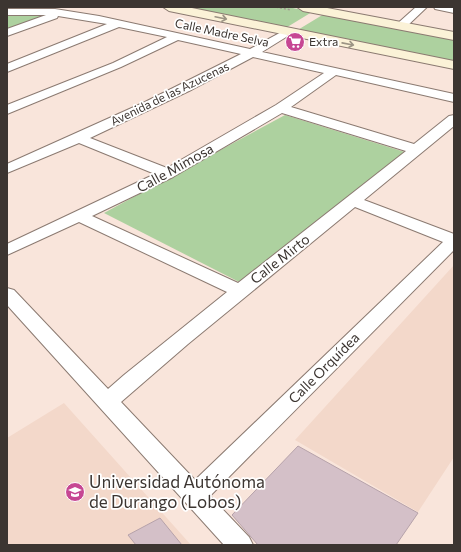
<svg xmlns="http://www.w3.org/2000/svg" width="461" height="552" viewBox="0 0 461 552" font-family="Commissioner,sans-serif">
<rect width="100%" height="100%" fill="#f9e5db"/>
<!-- built -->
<path fill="#f3d8ca" d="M454 265V457L418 512 295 440Z
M64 403 191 545H7V438Z"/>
<!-- green -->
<path fill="#add19f" d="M176 7H288L312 12 284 29Z
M324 14 454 39V63L296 31Z
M7 15 49 16 7 31Z
M285 115 408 153 245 285 104 213Z"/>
<!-- building -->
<path fill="#d4c0c8" stroke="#b6a2aa" d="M298 446 418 513 396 545H258L232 515Z
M160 518 182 545H136L128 535Z"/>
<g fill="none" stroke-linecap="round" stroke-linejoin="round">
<!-- street casing -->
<g stroke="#8b7a71" stroke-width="2">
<path id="street" d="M416 7H427L405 28H397L396 26 397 24Z
M434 7H454V13L435 9Z
M7 9H55L99 16 250 49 287 29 291 30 292 32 291 34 262 52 454 94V102L336 75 291 107 414 144 449 116 454 115V126L364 200 454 234V250L210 496 249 537 253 545H224L7 305V288L14 290 108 389 124 375 227 292 79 222 7 255V244L155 174 79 143 7 173V164L145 102 241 54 178 40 121 67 7 114V105L113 63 167 37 119 27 7 72V64L107 24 58 16 57 18 7 36V29L46 15H7ZM253 57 324 73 276 105 167 168 90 138 189 91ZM282 113 406 151 238 283 92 216 173 177ZM355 207 443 242 195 480 121 402 188 344Z"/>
</g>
<!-- secondary casing -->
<g stroke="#8b7a71" stroke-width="2">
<path id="secondary" d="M163 7H187L454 61V69L169 11Z
M297 7H322L454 32V40L303 11Z"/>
</g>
<!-- path -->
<path stroke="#a5978f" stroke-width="1.5" stroke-dasharray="2 2" stroke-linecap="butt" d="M276 7 291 10"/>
<!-- street -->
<use href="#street" fill="#fff" fill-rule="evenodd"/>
<!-- secondary -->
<use href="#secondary" fill="#fbf2d7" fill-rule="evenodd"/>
</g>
<!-- one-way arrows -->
<defs><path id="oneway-shaft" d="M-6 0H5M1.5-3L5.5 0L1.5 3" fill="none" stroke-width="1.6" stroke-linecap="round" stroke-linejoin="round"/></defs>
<g stroke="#9c9484">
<use href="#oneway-shaft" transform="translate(221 18) rotate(12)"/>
<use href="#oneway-shaft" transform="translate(348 44) rotate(11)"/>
</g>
<!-- icons -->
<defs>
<g id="supermarket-disc" transform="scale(1)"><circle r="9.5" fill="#c64793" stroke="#fff"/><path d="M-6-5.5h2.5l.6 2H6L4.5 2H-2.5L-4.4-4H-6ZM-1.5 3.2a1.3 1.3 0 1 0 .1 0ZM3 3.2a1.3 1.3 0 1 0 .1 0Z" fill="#fff"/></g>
<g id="university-disc" transform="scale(1)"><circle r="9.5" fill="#c64793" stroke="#fff"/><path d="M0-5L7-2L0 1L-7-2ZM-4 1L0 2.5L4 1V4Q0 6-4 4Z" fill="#fff"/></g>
</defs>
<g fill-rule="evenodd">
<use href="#supermarket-disc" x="295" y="42"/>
<use href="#university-disc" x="75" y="492"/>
</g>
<g text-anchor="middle" stroke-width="3.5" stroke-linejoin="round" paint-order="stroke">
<!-- far-street labels -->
<g font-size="12" fill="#3c3531" stroke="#fff">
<text transform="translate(222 33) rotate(12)" y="4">Calle Madre Selva</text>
<text transform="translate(170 94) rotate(-26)" y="4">Avenida de las Azucenas</text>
</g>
<!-- far-poi labels -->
<g font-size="12" fill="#3c3531" stroke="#fff" text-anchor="start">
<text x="309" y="46">Extra</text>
</g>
<!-- street labels -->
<g font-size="14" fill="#3c3531" stroke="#fff">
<text transform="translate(175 168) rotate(-29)" y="5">Calle Mimosa</text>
<text transform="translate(280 259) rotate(-38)" y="5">Calle Mirto</text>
<text transform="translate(324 368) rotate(-45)" y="5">Calle Orquídea</text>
</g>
<!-- near-poi labels -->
<g font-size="17" fill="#3c3531" stroke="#fff" text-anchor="start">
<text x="89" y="488">Universidad Autónoma<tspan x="89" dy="20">de Durango (Lobos)</tspan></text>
</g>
</g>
<!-- border -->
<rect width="461" height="552" fill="none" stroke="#3c3531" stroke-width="16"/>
</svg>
